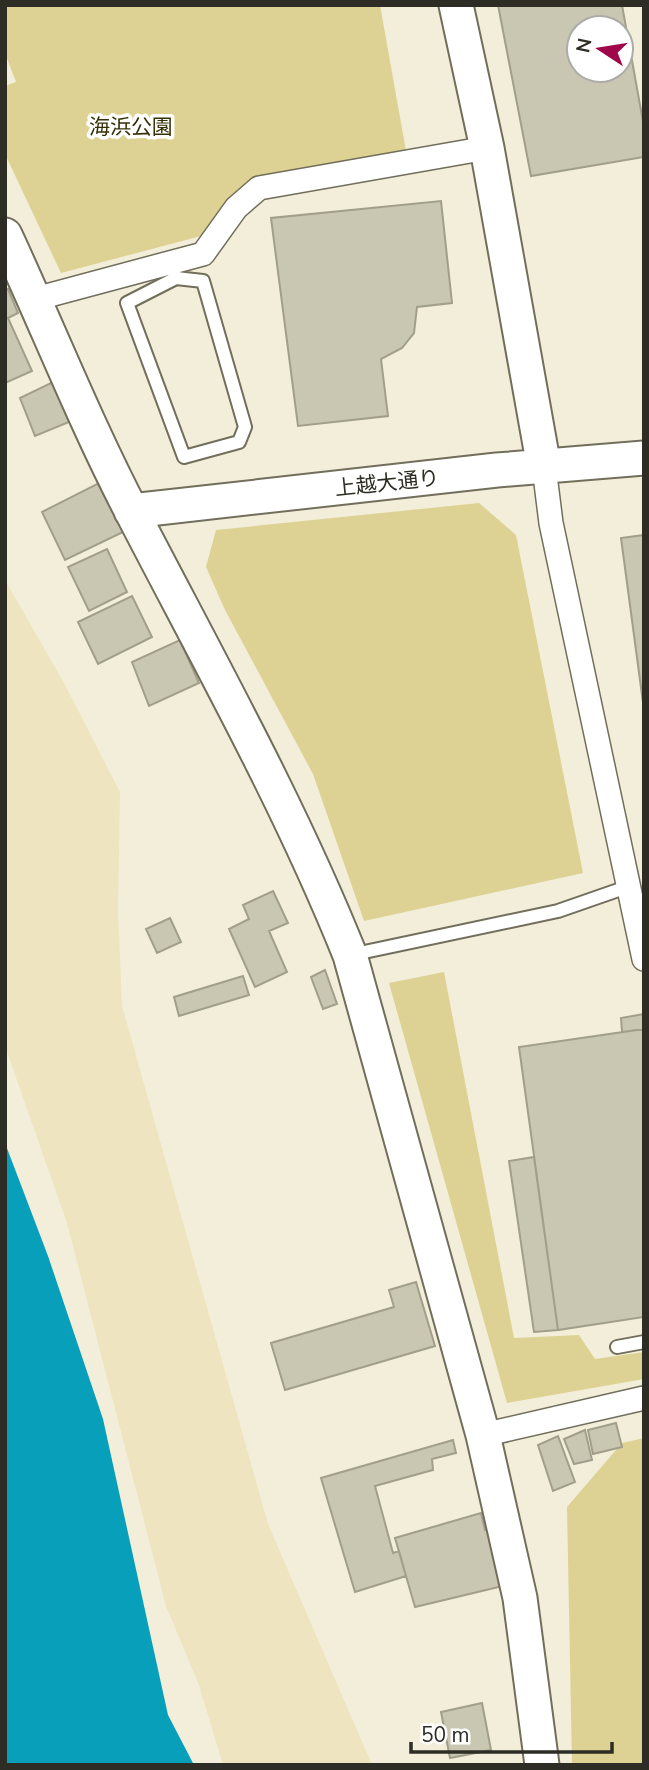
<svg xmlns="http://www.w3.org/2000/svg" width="649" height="1770" viewBox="0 0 649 1770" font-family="'Nunito Sans','Noto Sans JP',sans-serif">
<rect width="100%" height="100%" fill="#f2eed9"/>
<!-- green -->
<path fill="#ddd293" d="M5 5H380L406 151 246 183 201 236 61 273 5 154V86L16 82 5 53Z
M479 503 516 535 583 873 364 921 313 774 225 610 206 567 216 530Z
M444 972 514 1338 579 1335 595 1359 644 1352V1379L507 1403 389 983Z
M644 1438V1765H572L567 1507 622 1443Z"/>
<!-- sand -->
<path fill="#eee4bf" d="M5 580 64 683 120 792 118 911 122 1006 268 1524 372 1765H223L199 1685 166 1606 67 1223 5 1046Z"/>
<!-- water -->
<path fill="#089fba" d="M5 1143 48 1256 103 1419 168 1715 194 1765H5Z"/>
<!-- building -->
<path fill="#c9c6b1" stroke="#a19e8a" stroke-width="2" fill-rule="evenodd" d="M498 5H622L644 127V157L531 176ZM579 28H621V70H579Z
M441 201 452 303 417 307 414 333 402 348 381 359 388 416 298 426 271 218Z
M8 289 18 313 8 318 32 371 5 383V290Z
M53 382 69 422 35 436 20 398Z
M99 483 123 532 65 560 42 512Z
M644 535V710L621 538Z
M107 549 127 592 89 611 68 567Z
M132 596 152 637 98 664 78 622Z
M180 640 199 683 149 706 132 662Z
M273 891 288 923 269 931 287 972 255 987 229 929 249 919 243 905Z
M170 918 181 942 157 953 146 929Z
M325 970 337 1004 323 1009 311 977Z
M243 976 249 995 179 1016 174 997Z
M644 1014V1029L622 1032 621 1018Z
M644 1029V1317L558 1330 519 1047Z
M534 1157 558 1330 534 1332 509 1161Z
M416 1282 435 1346 285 1390 271 1343 394 1307 389 1290Z
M616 1423 622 1447 593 1454 588 1430Z
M585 1430 592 1460 574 1464 564 1439Z
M558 1436 575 1482 553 1491 538 1445Z
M453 1440 456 1453 432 1459 433 1470 375 1486 393 1553 399 1551 406 1576 355 1592 321 1478Z
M481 1513 485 1530 496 1529 507 1585 415 1607 395 1538Z
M482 1703 491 1750 450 1758 441 1712Z"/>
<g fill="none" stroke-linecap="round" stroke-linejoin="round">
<!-- lane casing -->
<g stroke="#716e5b" stroke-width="16">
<path id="lane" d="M171 264 176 278 127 303 184 457 239 442 245 427 203 281 176 278
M350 955 558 911 627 887
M617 1347 644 1342"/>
</g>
<!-- street casing -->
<g stroke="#716e5b" stroke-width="26">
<path id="street" d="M35 299 203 254 236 208 259 188 487 148
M544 467 551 523 644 959
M483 1435 644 1398"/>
</g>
<!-- secondary casing -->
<g stroke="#716e5b" stroke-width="37">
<path id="secondary" d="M456 5 487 148 544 467
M5 235C48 328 86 424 133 514 208 659 289 803 350 955L483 1435 520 1598 542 1765
M131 511 497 470 644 458"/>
</g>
<!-- lane -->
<use href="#lane" stroke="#fff" stroke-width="12"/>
<!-- street -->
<use href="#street" stroke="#fff" stroke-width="23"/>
<!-- secondary -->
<use href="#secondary" stroke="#fff" stroke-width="33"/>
</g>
<g text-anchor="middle" stroke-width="7" stroke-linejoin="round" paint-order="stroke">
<!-- park labels -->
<g font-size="21" fill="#373007" stroke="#fff">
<text x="131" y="134">海浜公園</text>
</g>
<!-- street labels -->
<g font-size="21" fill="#2e2d25" stroke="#fff">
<text transform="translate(387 483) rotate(-6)" y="7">上越大通り</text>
</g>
</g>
<!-- border -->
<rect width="649" height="1770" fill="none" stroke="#2e2d25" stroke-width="14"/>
<!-- north arrow -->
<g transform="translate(600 49) rotate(282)"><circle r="33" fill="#ffffff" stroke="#ababa8" stroke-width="2"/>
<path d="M0-5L12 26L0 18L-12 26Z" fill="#a0074a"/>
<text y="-10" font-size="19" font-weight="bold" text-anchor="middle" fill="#2e2d25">N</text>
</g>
<!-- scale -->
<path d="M411 1742v10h201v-10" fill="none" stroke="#2e2d25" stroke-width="3.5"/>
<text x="421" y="1742" font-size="21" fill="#2e2d25" stroke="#ffffff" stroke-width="5" paint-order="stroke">50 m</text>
</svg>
